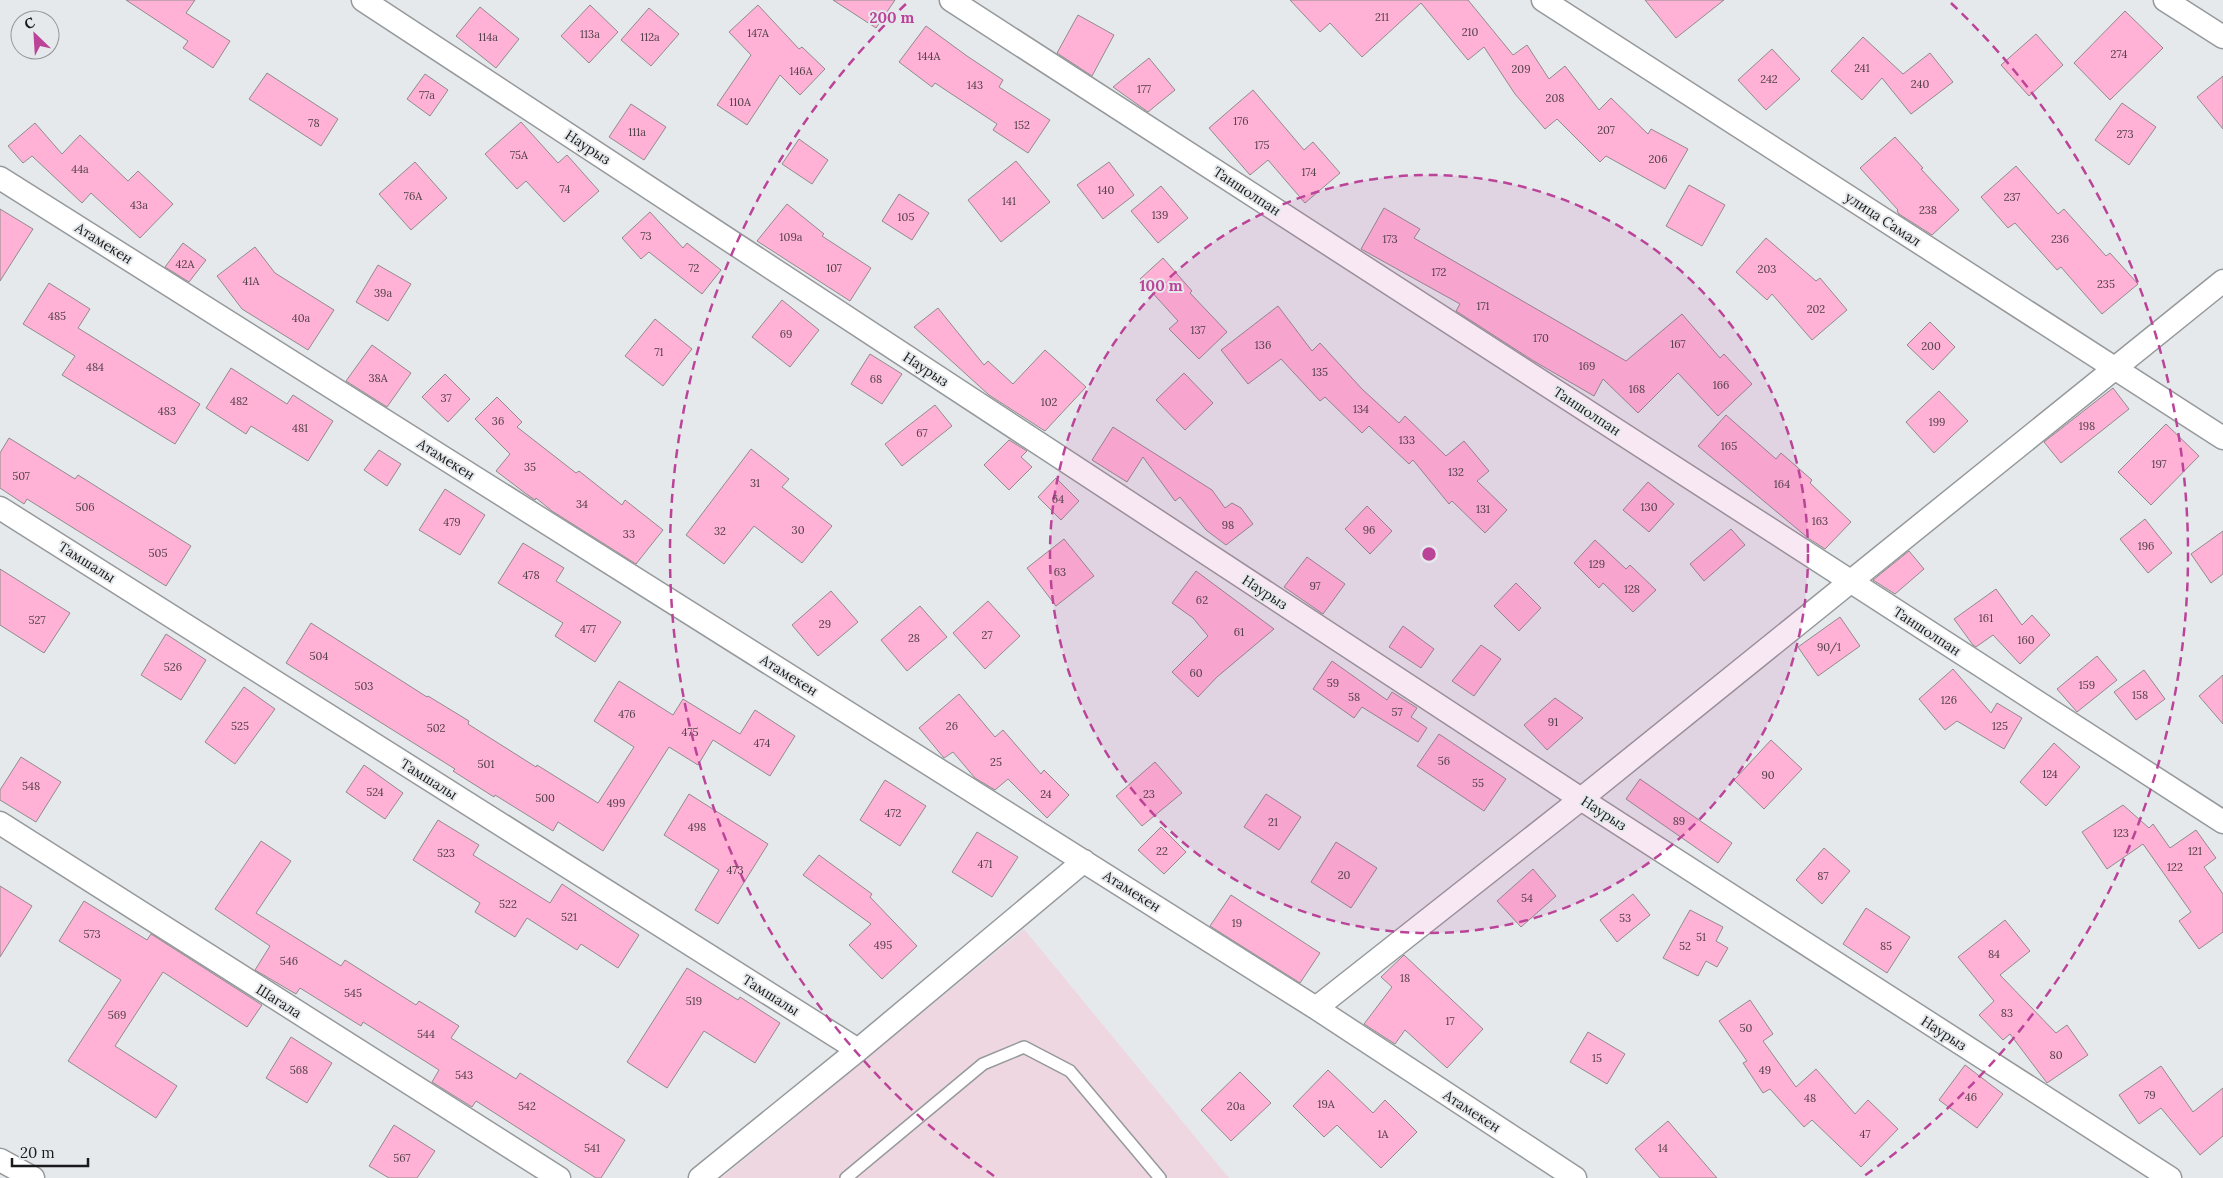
<svg xmlns="http://www.w3.org/2000/svg" width="2223" height="1178" viewBox="0 0 2223 1178" font-family="Lora,serif">
<rect width="100%" height="100%" fill="#e6e9ec"/>
<!-- industrial -->
<path fill="#efd7e2" d="M1024 929 1229 1178H721Z"/>
<!-- building -->
<path fill="#ffb2d5" stroke="#8f8b8d" d="M126 0H195L186 13 230 41 213 68 183 48 188 41Z
M833 0H895L876 28Z
M1290 0H1468L1513 55 1527 45 1549 79 1565 66 1599 110 1611 98 1648 134 1651 129 1688 149 1665 189 1606 156 1600 162 1557 119 1545 129 1515 94 1484 47 1468 60 1421 3 1362 57 1330 23 1320 32Z
M1645 0H1724L1676 38Z
M590 5 618 32 589 63 561 36Z
M758 5 799 49 802 47 825 69 800 95 780 75 747 125 717 105 751 55 729 32Z
M480 7 519 39 496 68 456 36Z
M649 8 679 34 651 66 621 40Z
M2125 11 2163 48 2110 100 2074 63Z
M1078 15 1114 35 1092 76 1057 53Z
M926 26 967 56 1003 80 999 87 1050 120 1028 153 993 130 997 124 935 83 932 87 899 62Z
M2036 34 2063 65 2029 96 2001 65Z
M1863 37 1903 74 1930 53 1953 82 1911 114 1882 78 1862 100 1831 71Z
M1772 49 1800 79 1766 110 1738 80Z
M1149 58 1175 90 1148 112 1113 87Z
M267 73 338 119 321 146 249 99Z
M425 74 448 90 430 116 407 99Z
M2223 76V129L2197 97Z
M1253 90 1304 150 1313 142 1340 173 1305 203 1268 160 1250 175 1209 128Z
M2122 103 2156 127 2129 165 2095 140Z
M631 104 666 127 644 160 609 137Z
M521 122 558 163 567 155 599 191 564 222 526 181 517 189 485 154Z
M35 123 62 154 80 135 128 181 138 171 173 204 140 238 91 193 82 203 32 156 23 163 8 146Z
M1895 137 1923 168 1921 169 1959 210 1932 235 1899 214 1897 211 1898 210 1860 168Z
M799 139 828 160 812 184 782 164Z
M1016 161 1050 202 1001 242 968 200Z
M415 162 447 198 411 230 379 194Z
M1109 162 1134 195 1103 219 1077 185Z
M2016 166 2058 214 2064 209 2106 256 2110 253 2138 284 2102 314 2061 267 2057 270 2015 223 2008 228 1981 197Z
M1689 185 1725 205 1702 246 1666 226Z
M1161 186 1188 218 1158 243 1131 211Z
M899 194 929 213 912 240 882 221Z
M787 204 824 234 822 236 871 268 850 301 757 241Z
M1384 208 1420 229 1414 238 1626 361 1682 314 1720 358 1724 354 1752 384 1718 416 1678 373 1638 413 1603 379 1594 396 1532 360 1456 311 1460 304 1361 249Z
M0 209 33 229 0 281Z
M650 212 683 248 687 243 721 270 702 294 649 252 641 259 622 238Z
M1766 238 1816 281 1820 278 1847 310 1812 340 1772 294 1767 300 1736 272Z
M183 243 206 260 189 282 165 267Z
M255 247 275 273 334 310 308 350 242 309 217 276Z
M1163 258 1192 291 1190 293 1227 332 1199 359 1169 329 1178 321 1140 279Z
M378 265 411 284 388 321 356 302Z
M49 283 90 309 78 328 200 404 175 444 62 375 75 356 23 324Z
M782 300 819 330 790 367 752 337Z
M1278 306 1312 351 1320 343 1362 389 1399 423 1405 416 1446 456 1464 441 1489 471 1477 481 1507 510 1485 533 1452 501 1449 504 1413 460 1409 464 1369 426 1362 433 1325 397 1320 401 1281 359 1248 384 1221 350Z
M938 308 984 365 988 361 1013 384 1045 350 1086 387 1045 431 989 395 914 327Z
M655 319 692 349 663 386 625 356Z
M1930 322 1955 347 1933 370 1907 345Z
M372 345 411 373 387 407 346 381Z
M870 354 902 374 882 404 851 384Z
M231 368 287 404 293 395 333 421 308 461 251 426 246 434 206 408Z
M1184 373 1213 403 1185 430 1156 400Z
M445 374 470 399 448 422 422 397Z
M2113 388 2129 409 2061 463 2044 442Z
M1939 391 1968 421 1934 453 1906 422Z
M497 397 522 422 517 427 576 473 579 471 622 505 625 500 663 530 636 564 552 511 536 498 535 500 525 493 496 471 510 454 475 419Z
M935 405 952 426 902 466 885 444Z
M1726 415 1776 459 1781 453 1812 480 1810 483 1851 522 1825 549 1808 538 1698 446Z
M2166 424 2199 456 2151 505 2118 472Z
M1113 427 1212 490 1225 508 1232 503 1241 508 1253 524 1226 545 1206 530 1180 497 1175 501 1143 457 1127 482 1092 460Z
M9 438 75 479 78 475 191 546 166 586 27 499 24 504 0 488V453Z
M1009 440 1027 451 1021 457 1032 467 1009 490 984 465Z
M751 449 789 479 782 487 832 526 802 563 754 526 724 564 686 535Z
M379 450 401 464 387 486 364 470Z
M1056 478 1079 501 1061 520 1038 497Z
M1648 482 1674 504 1649 532 1623 510Z
M445 489 485 515 460 555 419 530Z
M1367 506 1392 531 1370 554 1345 529Z
M2145 519 2172 553 2148 573 2120 539Z
M1731 529 1745 545 1704 581 1690 564Z
M2223 531V574L2211 583 2191 554Z
M1064 539 1094 576 1056 606 1027 568Z
M1595 540 1626 569 1630 565 1656 590 1633 612 1603 583 1599 588 1574 563Z
M523 543 564 568 556 581 621 622 595 662 555 636 563 623 498 583Z
M1909 551 1924 569 1895 594 1873 580Z
M1307 557 1345 584 1323 614 1284 587Z
M0 569 70 613 44 653 0 625Z
M1196 571 1274 629 1217 677 1198 697 1172 672 1208 636 1193 618 1172 603Z
M1516 583 1541 608 1519 631 1494 606Z
M1996 589 2022 625 2032 615 2050 635 2020 664 1993 635 1976 647 1973 645 1954 619Z
M831 591 858 622 818 656 792 625Z
M988 601 1020 636 985 669 953 633Z
M920 606 947 637 907 671 881 640Z
M1840 617 1860 646 1818 676 1798 647Z
M311 623 427 697 428 696 469 721 468 724 536 767 537 765 598 803 634 747 594 721 619 681 673 715 683 699 740 734 755 710 795 736 770 776 713 740 698 765 669 747 603 851 558 822 553 831 495 795 494 797 453 771 455 769 286 663Z
M1403 626 1434 649 1421 668 1389 647Z
M166 634 206 660 181 700 141 675Z
M1481 645 1501 659 1474 696 1452 681Z
M2097 656 2117 680 2077 712 2057 689Z
M1332 661 1387 700 1392 692 1417 708 1411 717 1427 728 1418 742 1362 707 1354 718 1313 689Z
M1953 669 1991 713 1997 703 2022 718 2004 749 1957 721 1945 730 1919 699Z
M2144 670 2165 699 2136 720 2114 692Z
M2223 675V724L2199 696Z
M244 687 275 709 235 764 205 742Z
M959 694 995 737 1003 730 1041 774 1044 770 1069 795 1047 818 1008 779 995 790 975 778 953 752 944 758 919 728Z
M1555 698 1583 718 1547 750 1524 725Z
M1439 734 1506 779 1484 811 1417 766Z
M1771 740 1802 769 1764 809 1734 780Z
M2054 743 2080 767 2046 806 2020 782Z
M21 757 61 782 36 822 0 800V790Z
M1155 762 1182 793 1142 826 1116 796Z
M364 765 403 793 385 819 346 792Z
M1640 779 1732 843 1718 863 1626 799Z
M885 780 926 806 900 846 860 820Z
M689 794 768 844 718 924 695 910 719 870 664 835Z
M1266 794 1301 817 1279 850 1244 827Z
M2123 805 2149 828 2153 824 2170 848 2196 830 2216 858 2204 867 2223 894V932L2199 949 2179 921 2191 912 2143 844 2107 869 2082 832Z
M438 820 479 845 473 855 550 903 562 884 639 935 618 968 581 944 577 950 527 918 515 937 475 912 480 903 413 860Z
M1161 827 1186 852 1164 874 1138 850Z
M977 832 1018 857 992 897 952 872Z
M261 841 291 861 256 913 341 966 345 960 416 1005 419 1001 459 1026 451 1038 516 1079 520 1073 625 1140 601 1178H596L476 1101 472 1107 432 1082 439 1070 363 1022 361 1026 300 988 296 994 255 970 270 946 215 909Z
M1336 842 1377 868 1351 908 1311 882Z
M1824 848 1850 871 1822 904 1796 880Z
M819 855 872 894 870 897 917 946 882 979 849 945 871 924 803 875Z
M1533 869 1556 896 1521 927 1497 901Z
M0 886 32 906 0 957Z
M1633 894 1650 915 1617 942 1600 920Z
M1231 895 1320 953 1300 983 1210 926Z
M84 901 147 940 151 934 262 1005 247 1027 163 972 115 1046 177 1086 156 1118 68 1061 121 980 59 941Z
M1866 908 1910 937 1887 973 1843 944Z
M1690 910 1723 927 1716 941 1728 948 1717 967 1706 961 1698 976 1663 958Z
M2005 920 2030 951 2000 975 2056 1033 2067 1025 2088 1055 2047 1083 2010 1034 2003 1040 1979 1015 1994 1001 1958 957Z
M1404 955 1483 1029 1447 1068 1405 1030 1395 1044 1364 1024 1392 987 1381 977Z
M687 968 738 1000 740 997 780 1023 755 1063 704 1031 667 1088 627 1062Z
M1750 1000 1773 1034 1763 1041 1796 1087 1816 1069 1855 1114 1868 1100 1898 1129 1861 1167 1812 1120 1804 1127 1770 1089 1763 1093 1743 1063 1747 1061 1719 1021Z
M1588 1032 1625 1054 1607 1084 1570 1062Z
M291 1037 332 1063 307 1103 266 1078Z
M1965 1065 2003 1094 1977 1128 1939 1100Z
M2161 1066 2193 1112 2223 1088V1136L2200 1155 2161 1108 2139 1124 2119 1095Z
M1328 1070 1373 1113 1385 1100 1417 1132 1381 1168 1337 1125 1324 1137 1293 1106Z
M1240 1072 1271 1103 1231 1141 1201 1110Z
M1668 1121 1717 1178H1660L1635 1149Z
M394 1125 435 1151 417 1178H389L369 1166Z"/>
<g fill="none" stroke-linecap="round" stroke-linejoin="round">
<!-- lane casing -->
<g stroke="#96999b" stroke-width="14">
<path id="lane" d="M846 1178 983 1064 1024 1047 1070 1071 1160 1178"/>
</g>
<!-- street casing -->
<g stroke="#96999b" stroke-width="25">
<path id="street" d="M363 0 1581 799 2170 1178
M951 0 2223 822
M1543 0 2223 438
M2165 0 2223 37
M0 178 1316 1008 1575 1178
M0 508 858 1050
M0 823 559 1178
M1316 1008 1581 799 2223 281
M0 1160 33 1178
M700 1178 858 1050 1084 861"/>
</g>
<!-- lane -->
<use href="#lane" stroke="#fff" stroke-width="11"/>
<!-- street -->
<use href="#street" stroke="#fff" stroke-width="22"/>
</g>
<!-- distance rings -->
<circle cx="1429" cy="554" r="379" fill="#b49" fill-opacity=".12"/>
<g fill="none" stroke="#b49" stroke-width="2.5" stroke-dasharray="9 6">
<circle cx="1429" cy="554" r="379"/>
<path d="M994 1176A759 759 0 0 1 907 3M1951 3A759 759 0 0 1 1864 1176"/>
</g>
<g text-anchor="middle" stroke-width="4" stroke-linejoin="round" paint-order="stroke">
<!-- number labels -->
<g font-size="11" fill="#52404a">
<text x="1382" y="21">211</text>
<text x="1470" y="36">210</text>
<text x="758" y="37">147А</text>
<text x="590" y="38">113а</text>
<text x="488" y="41">114а</text>
<text x="650" y="41">112а</text>
<text x="2119" y="58">274</text>
<text x="929" y="60">144А</text>
<text x="1862" y="72">241</text>
<text x="1521" y="73">209</text>
<text x="801" y="75">146А</text>
<text x="1769" y="83">242</text>
<text x="1920" y="88">240</text>
<text x="975" y="89">143</text>
<text x="1144" y="93">177</text>
<text x="427" y="99">77а</text>
<text x="1555" y="102">208</text>
<text x="740" y="106">110А</text>
<text x="1241" y="125">176</text>
<text x="314" y="127">78</text>
<text x="1022" y="129">152</text>
<text x="1606" y="134">207</text>
<text x="637" y="136">111а</text>
<text x="2125" y="138">273</text>
<text x="1262" y="149">175</text>
<text x="519" y="159">75А</text>
<text x="1658" y="163">206</text>
<text x="80" y="173">44а</text>
<text x="1309" y="176">174</text>
<text x="565" y="193">74</text>
<text x="1106" y="194">140</text>
<text x="413" y="200">76А</text>
<text x="2012" y="201">237</text>
<text x="1009" y="205">141</text>
<text x="139" y="209">43а</text>
<text x="1928" y="214">238</text>
<text x="1160" y="219">139</text>
<text x="906" y="221">105</text>
<text x="646" y="240">73</text>
<text x="791" y="241">109а</text>
<text x="1390" y="243">173</text>
<text x="2060" y="243">236</text>
<text x="185" y="268">42А</text>
<text x="694" y="272">72</text>
<text x="834" y="272">107</text>
<text x="1767" y="273">203</text>
<text x="1439" y="276">172</text>
<text x="251" y="285">41А</text>
<text x="2106" y="288">235</text>
<text x="383" y="297">39а</text>
<text x="1483" y="310">171</text>
<text x="1816" y="313">202</text>
<text x="57" y="320">485</text>
<text x="301" y="322">40а</text>
<text x="1198" y="334">137</text>
<text x="786" y="338">69</text>
<text x="1541" y="342">170</text>
<text x="1678" y="348">167</text>
<text x="1263" y="349">136</text>
<text x="1931" y="350">200</text>
<text x="659" y="356">71</text>
<text x="1587" y="370">169</text>
<text x="95" y="371">484</text>
<text x="1320" y="376">135</text>
<text x="378" y="382">38А</text>
<text x="876" y="383">68</text>
<text x="1721" y="389">166</text>
<text x="1637" y="393">168</text>
<text x="446" y="402">37</text>
<text x="239" y="405">482</text>
<text x="1049" y="406">102</text>
<text x="1361" y="413">134</text>
<text x="167" y="415">483</text>
<text x="498" y="425">36</text>
<text x="1937" y="426">199</text>
<text x="2087" y="430">198</text>
<text x="300" y="432">481</text>
<text x="922" y="437">67</text>
<text x="1407" y="444">133</text>
<text x="1729" y="450">165</text>
<text x="2159" y="468">197</text>
<text x="530" y="471">35</text>
<text x="1456" y="476">132</text>
<text x="21" y="480">507</text>
<text x="755" y="487">31</text>
<text x="1782" y="488">164</text>
<text x="1058" y="503">64</text>
<text x="582" y="508">34</text>
<text x="85" y="511">506</text>
<text x="1649" y="511">130</text>
<text x="1483" y="513">131</text>
<text x="1820" y="525">163</text>
<text x="452" y="526">479</text>
<text x="1228" y="529">98</text>
<text x="798" y="534">30</text>
<text x="1369" y="534">96</text>
<text x="720" y="535">32</text>
<text x="629" y="538">33</text>
<text x="2146" y="550">196</text>
<text x="158" y="557">505</text>
<text x="1597" y="568">129</text>
<text x="1060" y="576">63</text>
<text x="531" y="579">478</text>
<text x="1315" y="590">97</text>
<text x="1632" y="593">128</text>
<text x="1202" y="604">62</text>
<text x="1986" y="622">161</text>
<text x="37" y="624">527</text>
<text x="825" y="628">29</text>
<text x="588" y="633">477</text>
<text x="1239" y="636">61</text>
<text x="987" y="639">27</text>
<text x="914" y="642">28</text>
<text x="2026" y="644">160</text>
<text x="1829" y="651">90/1</text>
<text x="319" y="660">504</text>
<text x="173" y="671">526</text>
<text x="1196" y="677">60</text>
<text x="1333" y="687">59</text>
<text x="2087" y="689">159</text>
<text x="364" y="690">503</text>
<text x="2140" y="699">158</text>
<text x="1354" y="701">58</text>
<text x="1949" y="704">126</text>
<text x="1397" y="716">57</text>
<text x="627" y="718">476</text>
<text x="1553" y="726">91</text>
<text x="240" y="730">525</text>
<text x="952" y="730">26</text>
<text x="2000" y="730">125</text>
<text x="436" y="732">502</text>
<text x="690" y="736">475</text>
<text x="762" y="747">474</text>
<text x="1444" y="765">56</text>
<text x="996" y="766">25</text>
<text x="486" y="768">501</text>
<text x="2050" y="778">124</text>
<text x="1768" y="779">90</text>
<text x="1478" y="787">55</text>
<text x="31" y="790">548</text>
<text x="375" y="796">524</text>
<text x="1046" y="798">24</text>
<text x="1149" y="798">23</text>
<text x="545" y="802">500</text>
<text x="616" y="807">499</text>
<text x="893" y="817">472</text>
<text x="1679" y="825">89</text>
<text x="1273" y="826">21</text>
<text x="697" y="831">498</text>
<text x="2121" y="837">123</text>
<text x="1162" y="855">22</text>
<text x="2195" y="855">121</text>
<text x="446" y="857">523</text>
<text x="985" y="868">471</text>
<text x="2175" y="871">122</text>
<text x="735" y="874">473</text>
<text x="1344" y="879">20</text>
<text x="1823" y="880">87</text>
<text x="1527" y="902">54</text>
<text x="508" y="908">522</text>
<text x="569" y="921">521</text>
<text x="1625" y="922">53</text>
<text x="1237" y="927">19</text>
<text x="92" y="938">573</text>
<text x="1701" y="941">51</text>
<text x="883" y="949">495</text>
<text x="1685" y="950">52</text>
<text x="1886" y="950">85</text>
<text x="1994" y="958">84</text>
<text x="289" y="965">546</text>
<text x="1405" y="982">18</text>
<text x="353" y="997">545</text>
<text x="694" y="1005">519</text>
<text x="2007" y="1017">83</text>
<text x="117" y="1019">569</text>
<text x="1450" y="1025">17</text>
<text x="1746" y="1032">50</text>
<text x="426" y="1038">544</text>
<text x="2056" y="1059">80</text>
<text x="1597" y="1062">15</text>
<text x="299" y="1074">568</text>
<text x="1765" y="1074">49</text>
<text x="464" y="1079">543</text>
<text x="2150" y="1099">79</text>
<text x="1971" y="1101">46</text>
<text x="1810" y="1102">48</text>
<text x="1326" y="1108">19А</text>
<text x="527" y="1110">542</text>
<text x="1236" y="1110">20а</text>
<text x="1383" y="1138">1А</text>
<text x="1865" y="1138">47</text>
<text x="592" y="1152">541</text>
<text x="1663" y="1152">14</text>
<text x="402" y="1162">567</text>
</g>
<!-- street labels -->
<g font-size="14" fill="#191a1b" stroke="#e6e9ec">
<text transform="translate(588 147) rotate(33)" y="5">Наурыз</text>
<text transform="translate(1247 191) rotate(33)" y="5">Таншолпан</text>
<text transform="translate(1883 219) rotate(33)" y="5">улица Самал</text>
<text transform="translate(104 243) rotate(32)" y="5">Атамекен</text>
<text transform="translate(926 369) rotate(33)" y="5">Наурыз</text>
<text transform="translate(1587 411) rotate(33)" y="5">Таншолпан</text>
<text transform="translate(446 459) rotate(32)" y="5">Атамекен</text>
<text transform="translate(87 562) rotate(32)" y="5">Тамшалы</text>
<text transform="translate(1265 592) rotate(33)" y="5">Наурыз</text>
<text transform="translate(1927 631) rotate(33)" y="5">Таншолпан</text>
<text transform="translate(789 675) rotate(32)" y="5">Атамекен</text>
<text transform="translate(429 779) rotate(32)" y="5">Тамшалы</text>
<text transform="translate(1604 813) rotate(33)" y="5">Наурыз</text>
<text transform="translate(1132 891) rotate(32)" y="5">Атамекен</text>
<text transform="translate(771 995) rotate(32)" y="5">Тамшалы</text>
<text transform="translate(279 1001) rotate(32)" y="5">Шагала</text>
<text transform="translate(1944 1033) rotate(33)" y="5">Наурыз</text>
<text transform="translate(1472 1111) rotate(33)" y="5">Атамекен</text>
</g>
</g>
<circle cx="1429" cy="554" r="8" fill="#b49" stroke="#e6e9ec" stroke-width="2.5"/>
<g font-size="15" text-anchor="middle" font-weight="bold" fill="#b49" stroke="#e6e9ec" stroke-width="4" stroke-linejoin="round" paint-order="stroke">
<text x="892" y="23">200 m</text>
<text x="1161" y="291">100 m</text>
</g>
<!-- north arrow -->
<g transform="translate(35 35) rotate(335)"><circle r="24" fill="#e6e9ec" stroke="#949698"/>
<path d="M0-4L9 19L0 12L-9 19Z" fill="#bb4499"/>
<text y="-8" font-size="14" font-weight="bold" text-anchor="middle" fill="#191a1b">С</text>
</g>
<!-- scale -->
<path d="M12 1158v8h76v-8" fill="none" stroke="#191a1b" stroke-width="2.5"/>
<text x="20" y="1158" font-size="15" fill="#191a1b" stroke="#e6e9ec" stroke-width="4" paint-order="stroke">20 m</text>
</svg>
